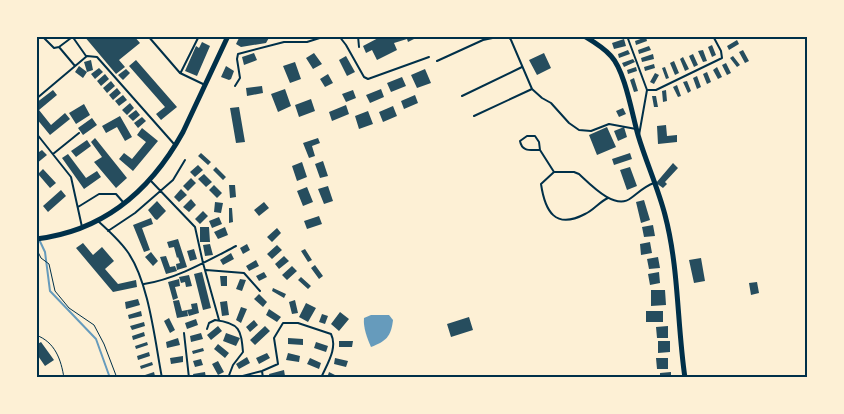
<svg xmlns="http://www.w3.org/2000/svg" width="844" height="414" viewBox="0 0 844 414" font-family="'Varela Round',sans-serif">
<rect width="100%" height="100%" fill="#fdf0d5"/>
<!-- water -->
<path fill="#669bbc" d="M371 315H389L393 320C391 337 386 341 371 347 367 338 363 327 364 318Z"/>
<g fill="none" stroke-linecap="round" stroke-linejoin="round">
<!-- stream -->
<path stroke="#669bbc" stroke-width="2" d="M36 233 45 252 50 291 96 339 110 378"/>
</g>
<!-- building -->
<path fill="#264d5e" d="M84 36H134L140 43 119 60 125 67 116 74Z
M240 36H270L266 43 241 47 236 44Z
M382 36H415L416 38 408 42 407 39 394 43 397 50 377 60 372 50 366 53 363 46Z
M646 37 647 41 636 45 635 41Z
M624 39 626 46 614 49 612 43Z
M737 40 739 44 729 50 727 46Z
M202 42 210 46 197 76 185 71 196 46 199 48Z
M712 45 716 55 712 57 708 47Z
M649 46 651 50 639 54 638 50Z
M628 50 630 54 619 58 618 54Z
M703 50 707 61 703 62 698 51Z
M743 50 749 61 745 63 739 52Z
M254 53 257 60 244 65 242 57Z
M314 53 322 64 313 69 306 58Z
M544 53 551 68 537 75 529 60Z
M653 54 654 59 642 62 641 58Z
M693 54 698 65 694 67 689 56Z
M346 56 355 72 347 76 339 60Z
M733 56 740 65 737 67 730 58Z
M683 57 689 69 685 71 680 59Z
M633 59 635 62 624 67 622 63Z
M91 60 93 70 87 72 84 62Z
M136 60 177 107 161 120 156 114 165 107 129 66Z
M674 61 679 73 675 75 670 63Z
M295 62 301 79 290 83 283 66Z
M726 63 731 73 727 75 722 65Z
M654 64 655 68 645 71 644 67Z
M79 66 87 72 83 78 75 72Z
M226 66 234 71 231 79 229 80 221 77Z
M636 67 637 71 628 74 627 70Z
M665 67 669 78 666 79 662 68Z
M717 67 722 77 718 79 713 70Z
M99 68 103 72 95 79 91 74Z
M126 69 130 73 123 80 118 75Z
M425 69 431 83 417 88 411 75Z
M707 72 711 82 707 84 703 74Z
M655 73 659 75 654 84 650 82Z
M105 74 109 79 101 86 97 81Z
M328 74 333 83 325 87 320 79Z
M697 76 701 87 697 89 693 78Z
M402 77 406 86 391 92 387 83Z
M634 78 638 91 634 92 630 80Z
M111 81 115 86 107 93 103 88Z
M687 81 691 91 688 93 683 82Z
M677 85 681 96 678 97 673 87Z
M262 86 263 93 247 96 246 88Z
M117 88 121 93 113 100 109 95Z
M285 89 291 106 278 112 271 94Z
M381 89 384 97 370 103 366 95Z
M53 90 57 95 39 110 51 125 65 113 70 119 50 135 36 118V103Z
M353 90 356 98 346 102 342 94Z
M666 90 667 101 663 102 662 91Z
M123 95 127 100 119 106 115 101Z
M415 95 418 103 404 109 401 101Z
M652 96H656L658 107H654Z
M311 99 315 111 299 117 295 105Z
M130 103 134 108 127 115 122 110Z
M84 104 90 115 76 124 69 113Z
M346 105 349 114 332 121 329 112Z
M393 106 397 116 383 122 379 112Z
M239 107 245 142 236 143 230 108Z
M623 108 626 114 619 117 616 111Z
M136 110 140 115 133 121 128 116Z
M368 111 373 124 359 129 355 116Z
M120 116 132 137 125 141 117 127 106 133 102 126Z
M142 117 146 121 138 128 134 123Z
M92 118 97 125 83 135 78 128Z
M666 125 667 136 677 135V142L658 144 657 126Z
M607 127 616 147 597 155 589 135Z
M624 127 627 137 618 141 614 131Z
M142 128 158 141 133 171 119 159 124 153 132 159 146 142 137 135Z
M95 138 127 178 116 188 94 162 102 157 91 142Z
M318 138 320 143 312 146 315 156 309 158 303 143Z
M87 140 91 146 76 157 71 151Z
M42 150 47 155 36 164V154Z
M201 153 211 162 208 165 198 156Z
M630 153 632 159 614 165 612 159Z
M68 154 86 178 97 171 101 177 84 189 62 158Z
M323 161 328 176 320 178 315 164Z
M302 162 307 177 297 181 292 166Z
M673 163 678 168 665 182 667 184 663 188 656 183Z
M198 165 203 170 195 177 190 172Z
M216 167 226 177 223 180 213 170Z
M630 167 637 186 627 190 620 170Z
M43 169 56 183 50 188 38 174Z
M204 174 212 182 206 187 198 179Z
M191 178 196 183 188 191 183 186Z
M214 185 222 193 217 198 209 190Z
M229 185H235L236 197 230 198Z
M328 186 333 201 324 204 318 189Z
M307 187 313 202 303 206 297 191Z
M181 189 187 195 179 202 174 197Z
M61 190 66 196 48 212 43 206Z
M191 199 196 205 189 212 183 207Z
M644 200 650 220 641 223 636 202Z
M157 201 166 211 157 220 155 219 148 210Z
M215 202 223 203 221 213 214 212Z
M264 202 269 208 259 216 254 210Z
M229 208H232L233 222 229 223Z
M203 211 208 216 200 224 195 219Z
M319 216 322 224 307 229 304 221Z
M219 217 222 224 212 228 209 221Z
M151 218 153 224 142 228 150 250 144 252 133 225Z
M653 225 655 236 644 237 642 227Z
M200 227H209L210 242H200Z
M225 227 228 235 218 239 214 232Z
M277 228 281 233 272 242 267 237Z
M178 239 187 267 177 270 176 264 180 263 178 257 177 258 174 247 169 248 167 242Z
M650 242 652 253 641 255 640 244Z
M83 243 93 255 102 247 114 261 105 269 118 284 136 280 137 287 113 292 76 248Z
M210 244 213 255 205 256 203 245Z
M247 244 250 250 243 254 240 248Z
M277 245 282 250 272 259 267 254Z
M194 249 197 259 190 261 187 251Z
M305 249 312 260 308 262 301 251Z
M151 252 158 261 153 266 145 257Z
M231 253 234 259 223 265 220 260Z
M166 256 170 267 175 266 177 271 166 274 160 257Z
M284 256 289 261 279 269 275 264Z
M658 257 660 268 649 269 647 259Z
M701 258 705 281 694 283 689 260Z
M256 260 259 266 249 271 246 266Z
M315 265 323 276 319 279 311 268Z
M292 266 297 271 287 280 282 275Z
M202 272 211 308 203 310 194 274Z
M264 272 267 277 259 281 256 276Z
M659 272 660 283 650 285 648 274Z
M189 275 192 286 186 287 185 282 181 283 179 277Z
M220 276H227V286H221Z
M301 277 311 286 308 289 298 280Z
M179 279 180 286 175 287 178 298 173 300 168 282Z
M240 279 246 280 242 291 236 289Z
M757 282 759 293 751 295 749 283Z
M273 288 286 294 284 298 272 291Z
M651 290H665L666 305 651 306Z
M259 294 267 302 263 307 254 299Z
M138 299 140 305 126 309 125 302Z
M179 300 182 311 187 310 188 316 177 318 173 301Z
M295 300 298 313 292 314 289 302Z
M227 301 229 315 222 316 220 302Z
M197 303 199 313 189 316 187 310 192 309 191 304Z
M306 303 316 308 308 322 299 317Z
M241 307 247 309 241 323 236 320Z
M269 309 281 317 277 322 266 315Z
M141 311 142 316 129 319 128 315Z
M646 311H663V322H646Z
M340 312 349 319 339 331 331 324Z
M322 314 328 316 325 324 319 322Z
M469 317 473 330 451 337 447 324Z
M169 318 175 330 170 333 164 321Z
M196 319 198 325 187 329 185 323Z
M254 320 258 325 250 332 246 327Z
M144 322 145 326 132 330 130 326Z
M218 326 222 331 211 340 207 335Z
M265 326 270 331 255 345 250 340Z
M668 326V338H657L656 327Z
M144 332 145 336 133 340 132 336Z
M201 333 203 339 191 342 190 336Z
M226 333 240 338 236 346 223 341Z
M178 338 180 345 167 348 166 342Z
M288 338 303 339V345L288 344Z
M339 341H353L352 347H339Z
M658 341H670V352L658 353Z
M41 342 54 360 45 366 36 353V345Z
M147 342 148 345 136 349 135 346Z
M316 342 328 346 326 352 314 348Z
M218 344 229 353 225 358 214 349Z
M203 348 204 351 193 354 192 351Z
M149 352 150 356 138 360 137 356Z
M267 353 270 358 259 364 256 358Z
M288 353 300 356 299 362 286 360Z
M183 356V362L171 364 170 358Z
M247 357 250 363 239 369 236 364Z
M310 358 321 363 319 369 307 364Z
M335 358 348 361 346 367 334 364Z
M656 358H668V369H657Z
M201 359 203 365 195 367 193 361Z
M218 361 224 372 218 375 212 364Z
M152 362 153 365 141 369 140 366Z
M284 370 285 376 270 378 269 374Z
M154 372 155 376 143 378 142 376Z
M205 372 206 378H194L193 374Z
M329 372 341 378H327Z
M671 372V378H660V373Z"/>
<g fill="none" stroke-linecap="round" stroke-linejoin="round">
<!-- path -->
<path stroke="#003049" stroke-width="1" d="M36 248 41 258 49 264 55 291 69 308 94 325 104 344 117 378
M36 335C55 342 61 359 64 378
M57 378 64 377"/>
<!-- service -->
<path stroke="#003049" stroke-width="2" d="M42 36 54 48 59 47 75 66
M72 36 86 56
M148 36 180 73 203 84
M339 36 346 45 364 77 368 79 429 57
M358 36 359 47
M508 36 511 40 532 89 542 98 551 103 569 123 579 130 591 131 609 124 636 129
M627 36 647 90H656L722 58 721 51 713 36
M59 47 71 38
M437 61 483 40 502 36
M181 72 199 36
M235 86 240 78 237 59 238 54 284 42H307L326 36
M462 96 522 67
M36 99 87 56 97 57 174 144
M474 116 532 89
M36 133 71 177 82 227
M639 135 647 90
M540 150 539 142 535 136H527L520 141C522 152 530 150 540 150L554 172
M53 154 79 133
M151 181 195 227 203 263 219 320
M608 198C599 202 594 210 585 214 555 230 545 211 541 184L554 172H574L579 174C590 184 615 211 631 198 639 192 645 186 654 183
M78 207 99 194H116L123 202
M98 221C108 230 119 240 127 251 149 281 155 342 162 378
M108 231 135 213 173 180 185 160
M206 270 244 273 260 291
M144 284C176 279 207 261 236 246
M207 329 209 323 215 320C240 323 241 330 243 352L233 365 228 378
M184 333 189 378
M262 371 263 378
M235 378 262 371 278 364 274 338 283 323H298L331 334C338 348 327 364 321 378"/>
<!-- tertiary -->
<path stroke="#003049" stroke-width="5" d="M584 36C594 42 603 47 611 56 625 71 632 114 638 135 646 162 658 188 665 215 679 268 677 324 685 378
M36 239C104 231 151 190 183 132L228 36"/>
</g>
<!-- border -->
<rect width="844" height="414" fill="none" stroke="#fdf0d5" stroke-width="75"/>
<rect x="38" y="38" width="768" height="338" fill="none" stroke="#003049" stroke-width="2"/>
</svg>
